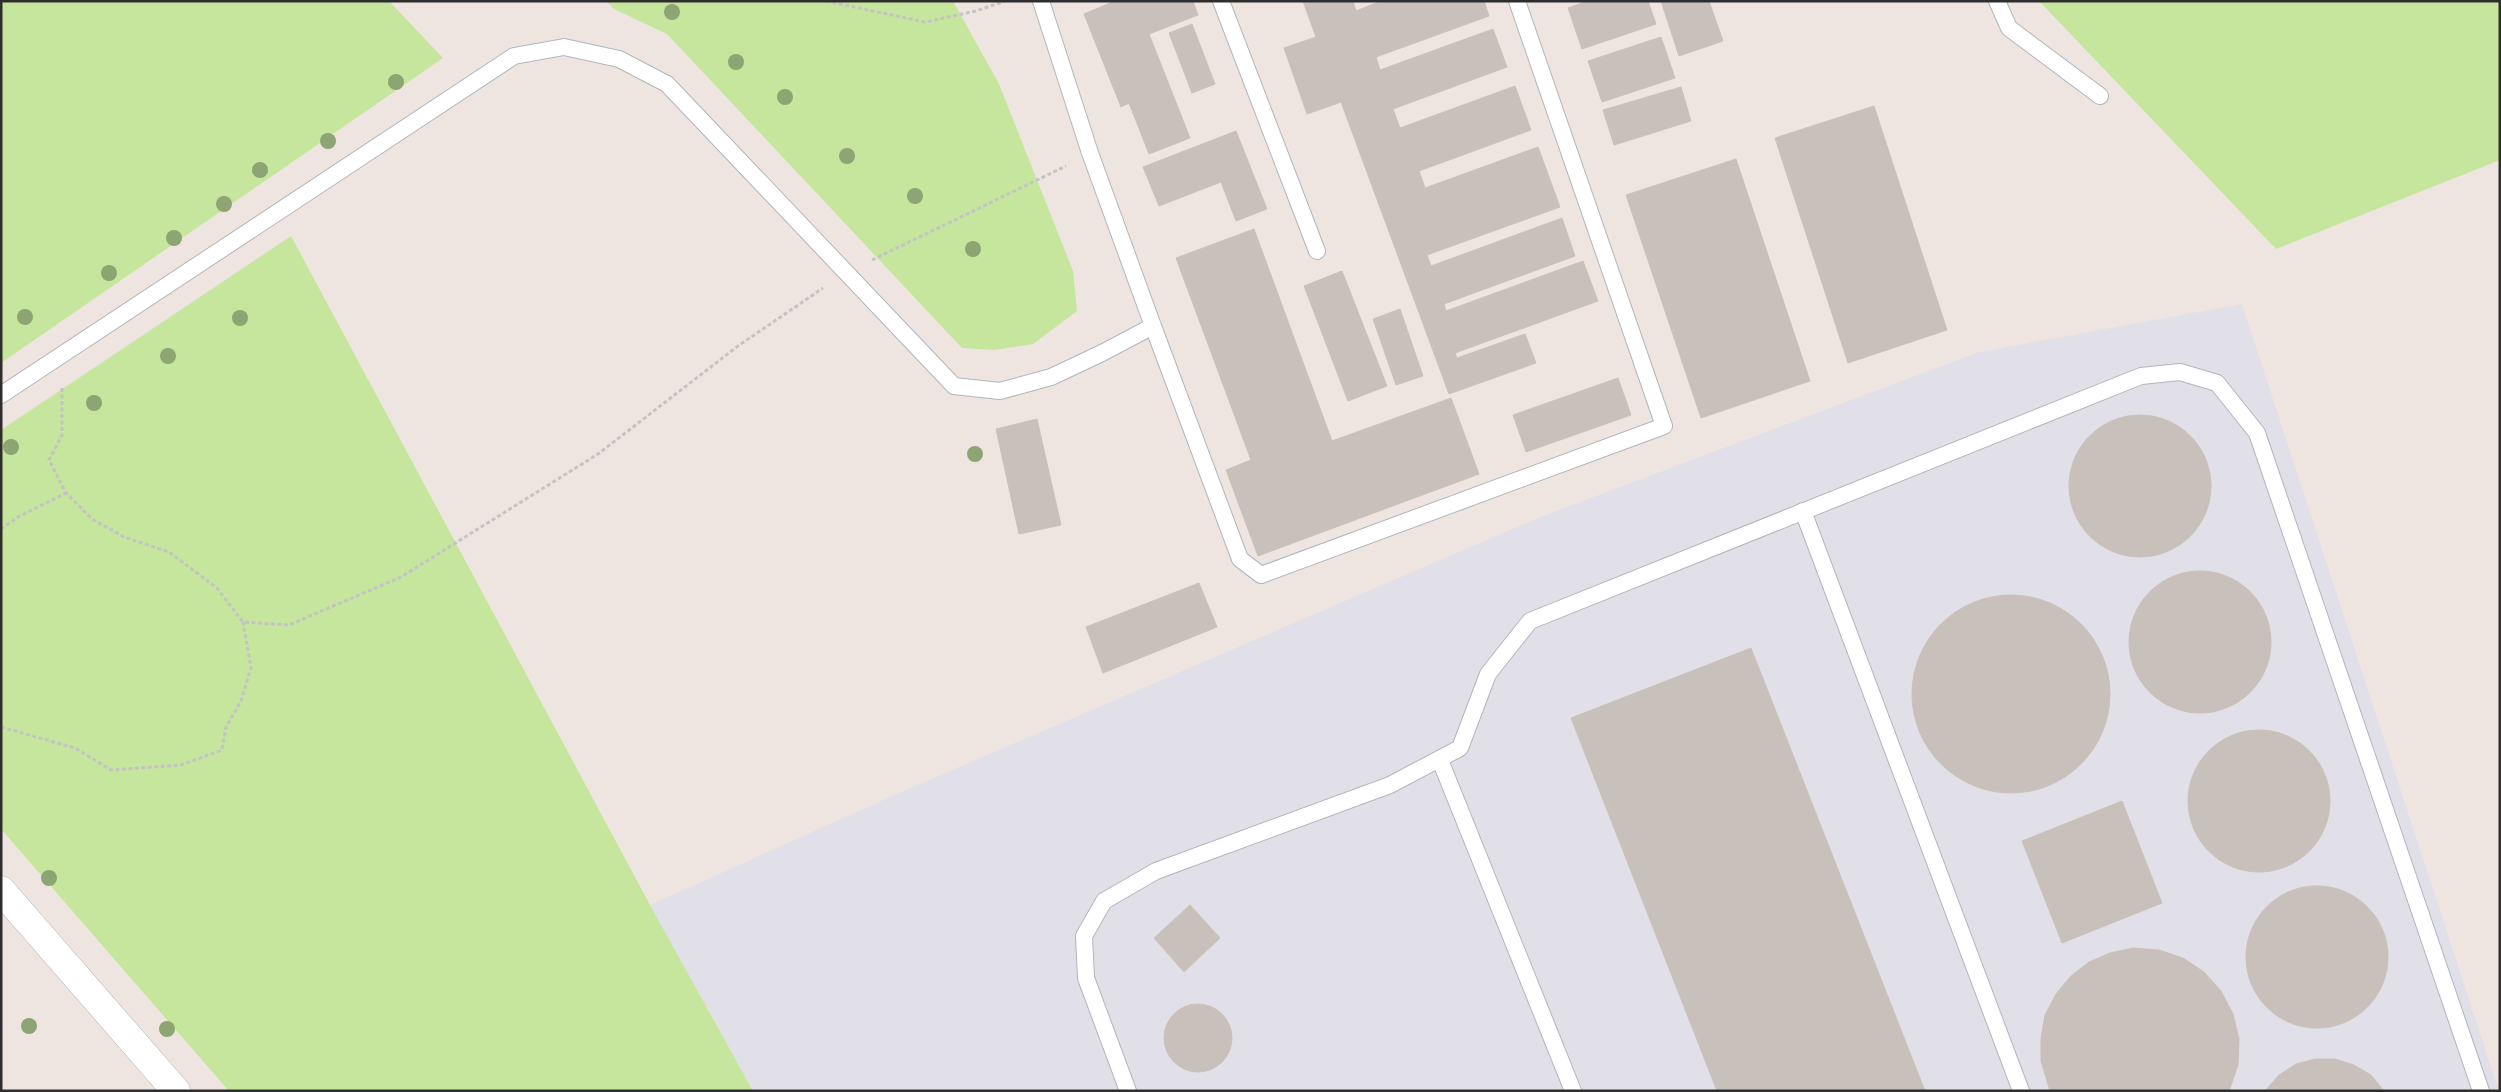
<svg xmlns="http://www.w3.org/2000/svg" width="2501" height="1092" viewBox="0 0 2501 1092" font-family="Manrope,sans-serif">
<rect width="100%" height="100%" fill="#efe5e0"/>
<!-- industrial -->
<path fill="#e1e0e8" d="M2242 304 2499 1091H753L650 905 910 788 1543 516 1979 352Z"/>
<!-- green -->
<path fill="#c5e69c" d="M1 1H389L443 58 1 363Z
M606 1H953L999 84 1073 271 1077 311 1033 344 995 350 962 348 667 34 614 9Z
M2039 1H2500V160L2276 249Z
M291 236 650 905 753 1091H229L1 829V430Z"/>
<!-- building -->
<path fill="#c8c1bb" stroke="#cbc1b9" d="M1115 1H1193L1198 15 1149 34 1190 138 1149 154 1129 103 1121 107 1084 14Z
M1303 1H1353L1356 11 1381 1H1484L1489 16 1376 57 1380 70 1493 29 1507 67 1393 109 1400 128 1515 86 1531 130 1419 171 1425 188 1538 147 1560 207 1427 255 1431 266 1562 218 1575 256 1444 304 1446 311 1583 261 1598 301 1455 353 1457 358 1525 334 1536 363 1449 394 1341 102 1307 114 1284 48 1316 37Z
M1588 1H1648L1656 24 1582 49 1568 8Z
M1661 1H1709L1723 41 1679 56Z
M1192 24 1215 84 1192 93 1169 33Z
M1661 37 1675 78 1602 102 1588 61Z
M1681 87 1691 121 1614 145 1603 110Z
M1874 106 1947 330 1848 363 1775 138Z
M1236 131 1267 209 1236 221 1221 182 1159 206 1143 167Z
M1736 159 1810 381 1701 418 1626 195Z
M1254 229 1332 441 1451 398 1479 474 1258 556 1226 470 1251 460 1176 258Z
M1342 271 1387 386 1348 401 1304 286Z
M1400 309 1423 376 1396 385 1373 319Z
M1618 378 1631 415 1526 452 1513 415Z
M2069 486a71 71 0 1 1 142 0a71 71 0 1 1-142 0Z
M1037 419 1061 525 1019 534 996 429Z
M2129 642a71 71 0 1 1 142 0a71 71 0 1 1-142 0Z
M1199 583 1217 627 1103 673 1086 627Z
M1912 694a99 99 0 1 1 198 0a99 99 0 1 1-198 0Z
M1751 648 1925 1091H1717L1571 718Z
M2188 801a71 71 0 1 1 142 0a71 71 0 1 1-142 0Z
M2122 801 2162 903 2062 943 2022 841Z
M2246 957a71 71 0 1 1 142 0a71 71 0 1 1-142 0Z
M1190 905 1220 938 1184 972 1154 938Z
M2133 948 2159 950 2183 958 2204 972 2221 991 2233 1014 2239 1039 2238 1065 2229 1091H2050L2041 1061V1038L2045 1015 2056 994 2071 976 2089 962 2110 953Z
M1164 1038a34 34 0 1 1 68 0a34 34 0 1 1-68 0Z
M2315 1059H2335L2354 1065 2371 1075 2384 1091H2265L2279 1075 2296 1064Z"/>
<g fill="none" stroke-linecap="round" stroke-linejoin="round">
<!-- lane casing -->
<g stroke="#b0b6be" stroke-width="18">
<path id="lane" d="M1221 1 1317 251
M1997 1 2009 28 2100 96
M1153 326 1240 559 1261 575 1664 426 1517 1
M1 395 514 56 564 47 619 59 667 84 954 386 1000 391 1051 377 1102 353 1153 326 1090 153 1041 1
M1803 511 2021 1091
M1440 760 1573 1091
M1128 1091 1086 978 1084 936 1104 901 1156 871 1390 785 1460 748 1488 674 1530 621 2141 376 2180 372 2217 383 2257 433 2481 1091"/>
</g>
<!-- street casing -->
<g stroke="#b0b6be" stroke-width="29">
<path id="street" d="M1 890 176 1091"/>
</g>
<!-- path -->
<path stroke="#c4c4c4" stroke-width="3" stroke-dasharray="4 2.5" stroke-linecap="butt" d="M826 1 925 22 976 11 1005 1
M872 260 1066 166
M62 388V435L49 460 66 493 92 519 124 537 169 552 217 588 243 622 289 625 401 577 598 454 738 346 823 288
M1 529 18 517 66 493
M1 727 75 748 111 770 181 765 222 750 226 727 241 701 251 668 243 622"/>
<!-- lane -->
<use href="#lane" stroke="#fff" stroke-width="16"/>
<!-- street -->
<use href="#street" stroke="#fff" stroke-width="28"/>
</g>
<!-- trees -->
<g fill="#8da473">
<circle cx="672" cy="12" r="8"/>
<circle cx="736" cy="62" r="8"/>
<circle cx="396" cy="82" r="8"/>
<circle cx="785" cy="97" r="8"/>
<circle cx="328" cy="141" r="8"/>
<circle cx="847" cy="156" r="8"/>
<circle cx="260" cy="170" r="8"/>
<circle cx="915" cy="196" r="8"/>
<circle cx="224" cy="204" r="8"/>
<circle cx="174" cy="238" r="8"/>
<circle cx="973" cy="249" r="8"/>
<circle cx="109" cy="273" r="8"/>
<circle cx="25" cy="317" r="8"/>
<circle cx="240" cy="318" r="8"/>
<circle cx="168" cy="356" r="8"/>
<circle cx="94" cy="403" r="8"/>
<circle cx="11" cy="447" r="8"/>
<circle cx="975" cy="454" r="8"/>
<circle cx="49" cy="878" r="8"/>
<circle cx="29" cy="1026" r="8"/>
<circle cx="167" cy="1029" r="8"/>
</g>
<!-- border -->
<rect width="2501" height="1092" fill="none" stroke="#2e2e2e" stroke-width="5"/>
</svg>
